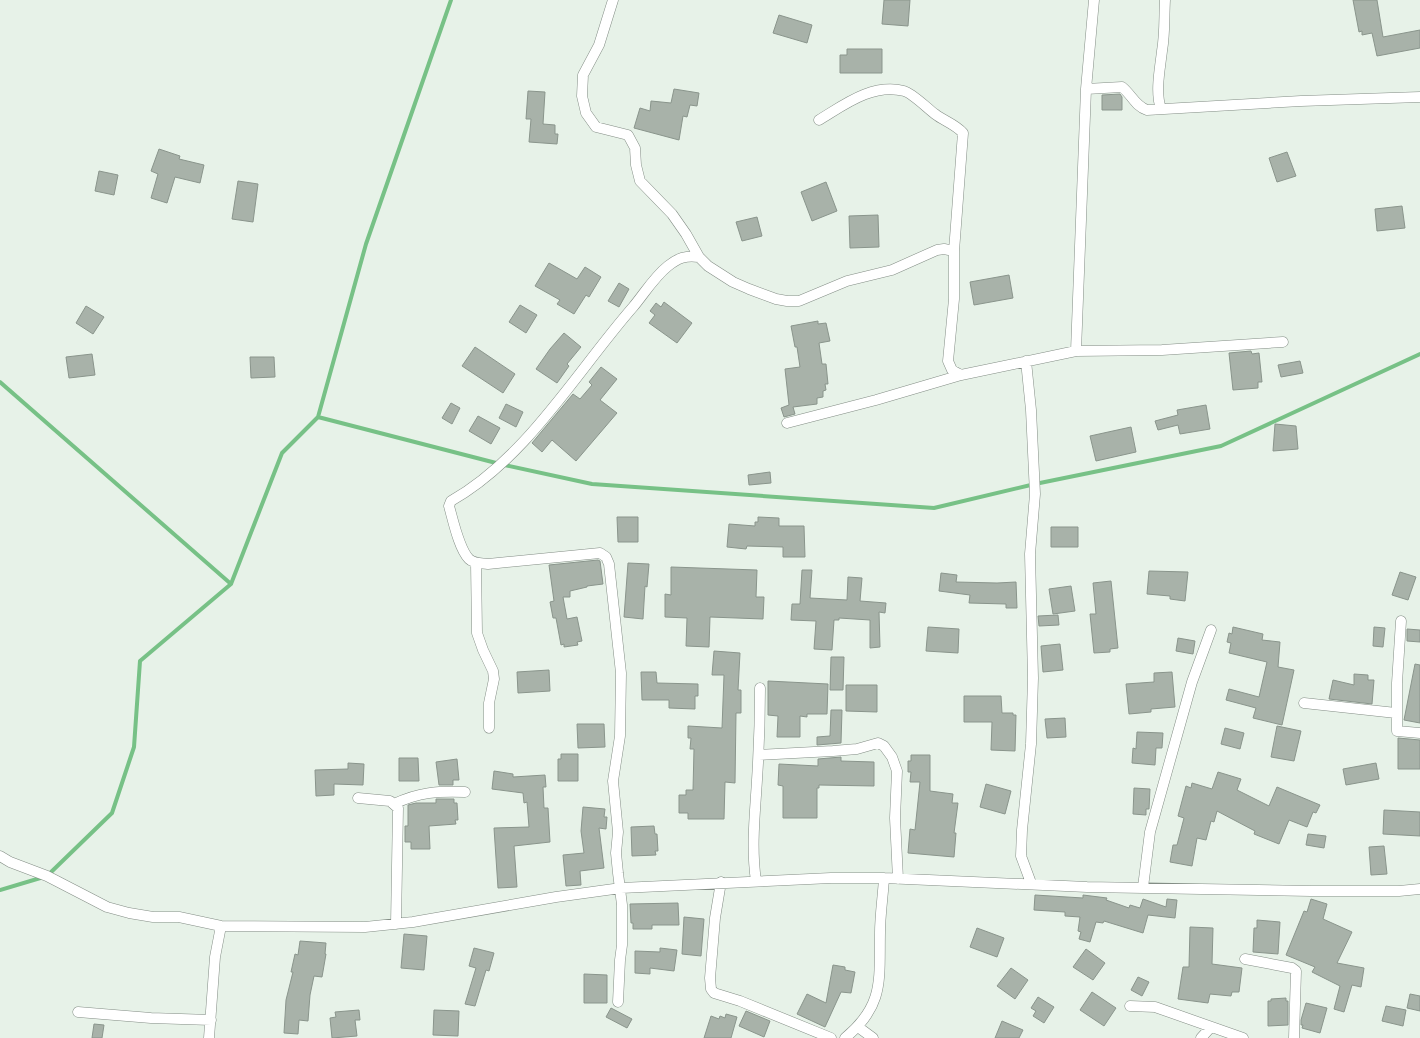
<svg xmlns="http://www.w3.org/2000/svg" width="1420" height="1038" viewBox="0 0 1420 1038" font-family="'Playfair Display',serif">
<rect width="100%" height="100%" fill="#e7f2e8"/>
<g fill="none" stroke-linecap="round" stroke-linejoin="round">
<!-- stream -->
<path stroke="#77c186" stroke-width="4" d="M0 382 231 584
M318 417 500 464 592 484 934 508 1035 484 1221 446 1420 354
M0 890 47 876 112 813 134 747 140 661 231 584 282 453 318 417 366 244 451 0"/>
</g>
<!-- building -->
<path fill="#a8b2a9" stroke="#8a958c" d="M884 0H910L908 26 882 24Z
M1353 0H1377L1383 37 1420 30V48L1377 56 1372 33 1362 35V31L1359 32Z
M779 15 812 25 807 43 773 33Z
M847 49H882V73H840V55H847Z
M674 89 699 93 697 106 690 105 687 117 683 116 679 140 634 128 640 108 650 111 651 101 671 103Z
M528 91 545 92 543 124 555 125V134H558L557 144 529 142 531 119H526Z
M1120 94 1122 97V110H1102V95Z
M159 149 180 156 179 159 204 165 200 183 175 177 167 203 151 198 158 174 151 171Z
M1287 152 1296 176 1277 182 1269 158Z
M99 171 118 175 114 195 95 191Z
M238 181 258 184 253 222 232 219Z
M826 182 837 211 812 221 801 192Z
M1402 206 1405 228 1377 231 1375 209Z
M878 215 879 247 850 248 849 216Z
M757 217 762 236 742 241 736 222Z
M549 263 577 279 585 267 601 277 589 297 586 295 574 314 557 304 560 300 535 286Z
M1009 275 1013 298 974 305 970 282Z
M619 283 629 289 619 307 608 301Z
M664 302 692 323 677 343 649 323 655 315 650 311 656 303 661 307Z
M520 305 537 315 526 333 509 322Z
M86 306 104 317 93 334 76 323Z
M818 321V324L826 323 830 341 819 343 822 364H826L828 384H825L826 390 823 391V397L817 398V404L793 407 795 414 784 417 781 408 789 405 785 369 800 367 797 347H795L791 326Z
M564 333 581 347 567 364 569 366 557 383 536 369 550 349Z
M475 347 515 374 503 393 462 366Z
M1251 351 1252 354 1259 353 1262 382H1258V388L1233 390 1229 353Z
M92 354 95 375 69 378 66 357Z
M250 357H274L275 377 251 378Z
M1300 361 1303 373 1281 377 1278 365Z
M601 367 617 379 600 400 617 413 576 461 552 440 542 452 532 443 573 394 580 399 592 385 589 382Z
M451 403 460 408 452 424 442 418Z
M506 404 523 412 516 427 499 418Z
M1206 405 1210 429 1180 434 1178 425 1158 430 1155 421 1178 415 1177 410Z
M478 416 500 428 491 444 469 431Z
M1275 424 1296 426 1298 449 1273 451Z
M1131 427 1136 452 1096 461 1090 436Z
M770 472 771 483 749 485 748 475Z
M617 517H638V542H618Z
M758 517 779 518V526H804L805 557H783V547L747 546 746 549 727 547 729 524 755 526V522H758Z
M1051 527H1078V547H1051Z
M598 560 600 561 603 584 587 586V587L570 591V597H563L567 619 577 617 582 641 577 642 578 645 564 647V644L561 645 556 618H553L550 602 554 601 549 565Z
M628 563 649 564 647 587 645 586 643 619 624 617Z
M671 567 757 570 756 597H764L763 619 710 617 709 647 686 646 687 618 665 617V594L671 595Z
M802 570H812L810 598 847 600 848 577 862 578 860 601 886 603 885 613 879 612 880 647 870 648V620L839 618V620H834L832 650 814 649 816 621 791 620 792 604H800Z
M1149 571 1188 572 1185 601 1170 599V596L1147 594Z
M1400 572 1416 577 1408 600 1392 595Z
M941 573 957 575 956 582 997 583 1016 582 1017 608H1006V604L969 603 970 595 939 591Z
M1111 581 1118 648 1110 649V652L1094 653 1090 614H1096L1093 583Z
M1071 586 1075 611 1053 614 1049 589Z
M1058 615 1059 625 1039 626 1038 616Z
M928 627 959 629 958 653 926 651Z
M1233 627 1263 634 1262 640 1280 642 1278 667 1294 670 1282 725 1253 718 1256 708 1226 700 1229 689 1259 697 1267 662 1229 653 1231 643 1227 642 1229 633 1232 634Z
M1374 627 1385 628 1383 647 1373 646Z
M1407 629 1420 630V642L1407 641Z
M1178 638 1195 641 1193 654 1176 651Z
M1060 644 1063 670 1043 672 1041 646Z
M714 651 740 653 738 690H741V713H736L735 783 725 782 724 819H688V813H679V795H686V790H693L694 749H690L691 738H688V726L722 728 724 675H712Z
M831 657H844L843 690H830Z
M1415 664 1420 665V723L1404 720Z
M549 670 550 691 518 693 517 672Z
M641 672H656L657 683 698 684V696H695V709L669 708V700H642Z
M1172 672 1175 707 1151 709V712L1129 714 1126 684 1154 682V673Z
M1354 674 1368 675V680H1374L1372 704 1329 699 1333 680 1354 685Z
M768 681 828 684 827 714H807V717L800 716V737H777L778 716 768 715Z
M846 685H877V712L846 711Z
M964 696H1001L1002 713H1013V715H1016L1015 751 991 750 992 722H964Z
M831 710H842L841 743 817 745V737L830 736Z
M1065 718 1066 737 1047 738 1045 719Z
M577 724H604L605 747 578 748Z
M1277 726 1301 731 1294 761 1271 757Z
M1225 728 1244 733 1240 749 1221 744Z
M1137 732 1163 733 1162 748H1156L1155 765 1132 763 1133 748 1136 749Z
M1398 738 1420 740V769H1398Z
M561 754H578V781H558V759H561Z
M911 755H930V791L953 794 952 803H958L954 833H956L954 857 908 853 910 829 915 830 920 782H910L911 772H908V761H911Z
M841 757V761L874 762V786L819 785V788H817V818H783V786L778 785 779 764 818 766V759Z
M399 758H418L419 781H399Z
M457 759 459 780H453V785H439L436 762Z
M348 763 364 764 363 785 334 784V795L316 796 315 770 348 769Z
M1376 763 1379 779 1346 785 1343 769Z
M494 771 513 774V777L545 775 546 787H543L544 808H548L550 842 514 846 517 887 498 888 494 828 529 827 527 802 524 803 523 793 492 789Z
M1218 772 1241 779 1237 790 1269 806 1277 787 1320 805 1316 813 1313 812 1307 827 1289 820 1279 844 1254 834 1255 831 1217 811 1214 822 1211 821 1206 840 1197 838 1192 866 1170 862 1173 845H1177L1184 818 1178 816 1186 786 1191 788 1192 783 1212 789Z
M986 784 1011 791 1005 814 980 807Z
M1134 788 1150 789 1149 809H1146V815L1133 814Z
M436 799H454V803H457L458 820H455L456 824 429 826 430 849H411V842H405V826H408V805L416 803H436Z
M583 807 605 809 604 817H607L606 829 599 828 604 868 580 871 581 885 566 886 563 855 584 853 581 831Z
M1384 810 1420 812V836L1383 834Z
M654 826 655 834H657L658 851H655L656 855 632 856 631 827Z
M1308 834 1326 836 1324 848 1306 845Z
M1384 846 1387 874 1371 875 1369 847Z
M1035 895 1083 898V895L1107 898 1106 900 1129 908 1130 905 1140 908 1143 899 1166 907 1167 899 1177 900 1175 918 1148 915 1143 933 1104 921 1103 923 1096 922 1090 942 1079 939 1081 932 1078 931 1080 917 1065 916V912L1034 910Z
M1311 899 1327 904 1323 919 1352 932 1337 963 1364 968 1361 987 1352 985 1344 1012 1334 1009 1340 986 1312 972 1315 967 1286 955 1304 911 1307 912Z
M678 903 679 925H652V929H633V923H631L630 904Z
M684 917 704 919 701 956 682 954Z
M1257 920 1280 922 1278 954 1253 952 1254 928H1257Z
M1190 927 1213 928 1212 964 1242 968 1239 992H1232L1231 996 1210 994 1208 1003 1178 999 1183 967H1189Z
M977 928 1004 938 997 957 970 947Z
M404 934 427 936 424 970 401 968Z
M300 941 326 943 325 954H326L322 977 314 976 310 995 308 1021 299 1020 298 1034 284 1033 286 1000 293 972H291L295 954 298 955Z
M474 948 494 953 489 971 486 970 475 1006 465 1004 476 968 469 966Z
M660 948 677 950 674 971 650 968V974L635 973V951L660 952Z
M1086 949 1105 963 1093 980 1073 967Z
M833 965 845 967V970L855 972 851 993 841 992 825 1027 797 1014 807 994 826 1003Z
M1011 968 1028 980 1015 999 997 986Z
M584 974 607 975V1003H584Z
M1138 977 1149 982 1142 996 1131 990Z
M1092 992 1116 1008 1104 1026 1080 1010Z
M1410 994 1420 996V1011L1407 1008Z
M1038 997 1054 1007 1044 1023 1033 1016 1036 1011 1031 1008Z
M1286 998V1001H1288V1025L1268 1026V1001H1271V999Z
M1306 1003 1327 1008 1320 1033 1302 1028 1303 1025H1301V1020Z
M1386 1006 1406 1010 1403 1026 1382 1021Z
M611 1008 632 1019 627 1028 606 1017Z
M359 1010 360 1020H355L357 1036 332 1038 330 1018 336 1017 335 1012Z
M434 1010 459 1011 458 1036 433 1035Z
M746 1011 770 1021 764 1037 739 1026Z
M726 1014 737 1017 731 1038H704L711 1016 719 1019 720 1016 725 1018Z
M1002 1021 1023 1030 1019 1038H995Z
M94 1024 104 1025 102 1038H92Z"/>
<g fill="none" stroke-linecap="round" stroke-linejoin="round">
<!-- street casing -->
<g stroke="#838d85" stroke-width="11">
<path id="street" d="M613 0 599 45 583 75 582 96 586 113 596 127 628 135 635 148 636 165 640 181 672 214 686 234 699 257 708 266 733 282 749 289 776 299 787 301H799L847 281 892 270 937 250 944 249 954 251
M1086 89 1122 87C1132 95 1135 106 1147 110L1301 101 1420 97
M1161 109C1155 92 1160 69 1162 51 1165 34 1164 17 1165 0
M819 120C844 105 872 83 904 91 912 93 927 108 935 114 944 121 955 124 963 133L954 251V299L948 361 952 370 961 375
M1076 351 1086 89 1094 0
M1026 361 1031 410 1035 494 1030 554 1033 678 1031 744 1022 830 1021 856 1031 883
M787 423 876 400 961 375 1076 351 1162 350 1283 342
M476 563 477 633 483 650 493 671 494 679 489 703V728
M1401 621 1397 683V731L1420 733
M1304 703 1396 713
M759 755 833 751 857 749 878 743 884 746 892 757 897 771 895 818 898 879
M358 798 390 801 398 808 396 924
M394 804C419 792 438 791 465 792
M0 856 10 862 47 876 107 907 129 913 153 917H179L221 926 365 927 413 922 556 897 621 888 831 878H884L1087 887 1311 891H1399L1420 889
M756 881C751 847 755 814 757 780 759 749 760 719 760 688
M721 882 715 918 710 978 711 989 714 993 740 1001 831 1038
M1143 887 1150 832 1192 682 1211 630
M1245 959 1292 968 1296 971 1294 1038
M618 1002 620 960 622 945V905L618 873 616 853 618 832 613 781 620 736 621 673 609 564 606 557 600 553 488 564C482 563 474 564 469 559 459 549 453 520 449 506L451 501C527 458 577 371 633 307 644 294 654 277 668 266 678 258 686 255 699 257
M1130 1006 1155 1007 1243 1038
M78 1012 151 1018 211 1020
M858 1027 873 1038
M209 1038 215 957 221 926
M845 1038C885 1005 879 979 880 933 880 915 883 896 884 878
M1201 1038 1211 1027"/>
</g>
<!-- street -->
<use href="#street" stroke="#fff" stroke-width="10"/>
</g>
</svg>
